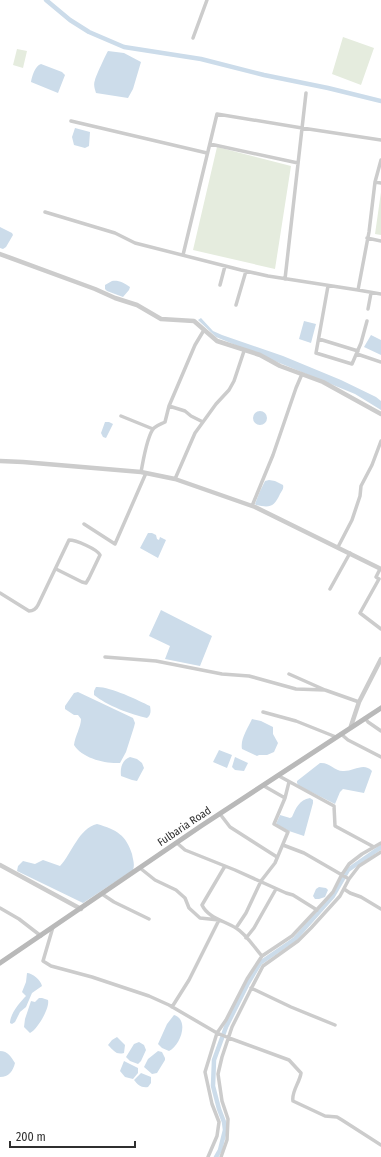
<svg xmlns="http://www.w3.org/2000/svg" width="381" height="1157" viewBox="0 0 381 1157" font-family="'Fira Sans Condensed',sans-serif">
<rect width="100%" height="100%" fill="#fff"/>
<!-- green -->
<path fill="#e5ecde" d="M343 37 374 48 361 85 332 74Z
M17 49 27 51 23 68 13 65Z
M217 147 291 166 275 269 193 250Z
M381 192V235L375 234Z"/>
<!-- water -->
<path fill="#ccdcea" d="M108 51 124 53 141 62 133 89 128 98 96 93C95 89 93 85 95 80 96 76 106 54 108 51Z
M41 64 62 72 65 75 58 93 31 82C32 76 35 66 41 64Z
M75 128 90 132 89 146 85 148 74 145 72 137Z
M0 227 12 233 13 235 6 247 3 249 0 248Z
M112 281C119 280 124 283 130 287L129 290 123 297 107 291 105 289V285Z
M201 318 213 331 222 335 283 356 341 380 376 397 381 401V410L355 394 216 337 198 320Z
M304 321 316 324 311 343 299 339Z
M371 335 381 340V355L364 347Z
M253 418a7 7 0 1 1 14 0a7 7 0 1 1-14 0Z
M105 422H109L113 424 106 438 103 437 101 433Z
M269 480 275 481 283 485C284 489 282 490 280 494 274 507 270 508 256 505L255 504 260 491 265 481Z
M148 533H152L156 535 157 539 159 540 160 537 166 540 158 558 140 548Z
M161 610 212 636 200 666 165 659 170 646 149 636Z
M96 687C109 686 138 700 150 706 151 711 151 715 147 718 132 715 106 705 94 695V691Z
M78 692 133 718 135 723 134 727 126 752 120 763C105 764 82 758 74 745 75 736 81 727 81 719L78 715H74L65 709V706L74 693Z
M252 719 261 721 273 727V734L278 743 274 752 267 755H259L257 756 242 749C240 739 248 728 252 719Z
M219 750 232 755 227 768 213 762Z
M130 757 137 759 142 763 144 768 137 781 132 780 121 776C120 768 122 760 130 757Z
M235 757 248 763 244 771 235 770 232 767Z
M320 763C330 762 335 772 344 771 354 771 364 762 372 771L364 793 343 789 340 792 335 804 299 786 297 783V781Z
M310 798 313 800V803L304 836 289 831 276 824 280 815 290 818 292 817C296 808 299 800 310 798Z
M97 824C117 830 126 835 132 854 133 860 135 864 133 870L83 903 17 871 18 866 23 861 35 864 43 860 60 866C72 853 79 828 97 824Z
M319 887 326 888 328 890 325 897 319 899H315L313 896 316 889Z
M27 973C32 973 41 980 42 986L32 993 26 1007 20 1012 15 1022 12 1024 10 1023C10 1014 20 1002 26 996L22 992 26 982Z
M39 998H42L48 1000C50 1008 37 1030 30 1033L24 1027 25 1019 31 1001 35 1002Z
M174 1015C190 1020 180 1046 169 1051L162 1048 158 1044 167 1024Z
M117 1037 125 1045 124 1053C116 1055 114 1051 108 1045L112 1040Z
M139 1042 144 1045 146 1050 141 1061 138 1064 130 1061 126 1057 134 1044Z
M0 1051C8 1051 11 1057 15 1063 13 1071 9 1077 0 1077Z
M158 1051 162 1052 165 1058V1060L157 1073 152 1074 144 1067 148 1059Z
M124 1061 138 1068V1073L133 1079 125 1077 120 1071Z
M141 1073 151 1077V1083L148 1087C141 1088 138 1085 134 1080Z"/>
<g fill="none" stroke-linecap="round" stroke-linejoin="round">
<!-- canal -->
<path stroke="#ccdcea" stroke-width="4.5" d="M46 0 70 20 89 32 124 47 201 59 264 75 328 88 381 101
M216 1157 220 1150 225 1130 224 1122 219 1109 213 1086 214 1060 226 1027 248 983 260 963 295 939 333 896 348 870 381 847"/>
<!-- minor -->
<path stroke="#ccc" stroke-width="3.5" d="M193 38 207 0
M71 121 207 153
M210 144 298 163
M375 182 381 183
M45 212 115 233 135 243 241 270 268 276 358 290 369 232 375 182 381 160
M367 238 381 241
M183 255 217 114 302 128 381 140
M285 279 306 93
M220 285 225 266
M328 286 316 353 352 364 361 343 367 321
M358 290 381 294
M236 305 246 271
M368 309 371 293
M319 339 358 351
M357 354 381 362
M121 416 153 429
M203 422 216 404 229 390 234 381 244 351
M141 472C143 462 147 435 154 428 157 425 161 424 165 422L169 406
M175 479 195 433 203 422 191 416 185 411 169 406 195 345 204 330
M252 506 273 455 296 388 302 374
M84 524 115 544 146 473
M338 547 352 520 360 496 361 486 372 465 381 441
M380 569 376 577 379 579 360 613 381 629
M330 589 350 553
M0 593 29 611C33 611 36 609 38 605L69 540C76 540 97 549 100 555L89 578 86 583 82 582 56 569
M105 657 156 661 222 674 249 676 296 689 325 690
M289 674 325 690 359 702
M263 712 296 721 336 737
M365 718 368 722 381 731
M341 734 348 740 381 757
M279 776 334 806 335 826 374 847
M264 786 285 798 289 782
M220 814 230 827 277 857
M177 843 185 850 235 870 286 893 293 895 317 910
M283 845 304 853 349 879
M140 868 155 880 176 890 185 898 189 908 200 918 219 920 189 980 172 1007
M344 889 350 893 361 897 381 909
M102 894 114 902 149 919
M0 908 19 919 41 936
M53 927 43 961 51 966 92 977 149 996 169 1005 217 1033 229 1038 289 1060 301 1073C300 1082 291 1092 293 1101L325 1116 337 1117 342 1120 381 1145
M236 928 246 913 261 881 275 863 288 832 274 824 285 798
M246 938 254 928 276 889
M262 956 292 936 323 903 333 892 341 876 349 864 362 854 381 843
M251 988 291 1007 335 1025
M208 1157 217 1136 219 1122 212 1104 205 1072 217 1033 226 1020 247 979 262 956C254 947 246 934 236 928 225 921 208 918 202 905L225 866
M221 1157 227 1140 228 1119 222 1101 218 1074 222 1057 232 1027 252 987 263 966 298 941 311 928 340 896 349 879 359 866 381 852"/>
<!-- tertiary -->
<path stroke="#ccc" stroke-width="4.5" d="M0 254 95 289 115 298 137 305 161 319 194 321 217 341 260 355 280 366 323 382 381 414
M0 461 23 462 141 472 175 479 255 507 381 569
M351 726 359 702 381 659
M0 865 81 909"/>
<!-- secondary -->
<path stroke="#b9b9b9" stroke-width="5" d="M0 963 201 826 381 708"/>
</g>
<g text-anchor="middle" stroke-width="4" stroke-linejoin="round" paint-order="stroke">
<!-- street labels -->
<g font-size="11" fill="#2f2f2f" stroke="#fff">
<text transform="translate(184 826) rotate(-34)" y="4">Fulbaria Road</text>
</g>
</g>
<!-- scale -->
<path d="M10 1141v6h125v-6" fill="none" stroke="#2f2f2f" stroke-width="2"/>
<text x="16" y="1141" font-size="12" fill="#2f2f2f" stroke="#ffffff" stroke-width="3" paint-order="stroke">200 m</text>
</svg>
